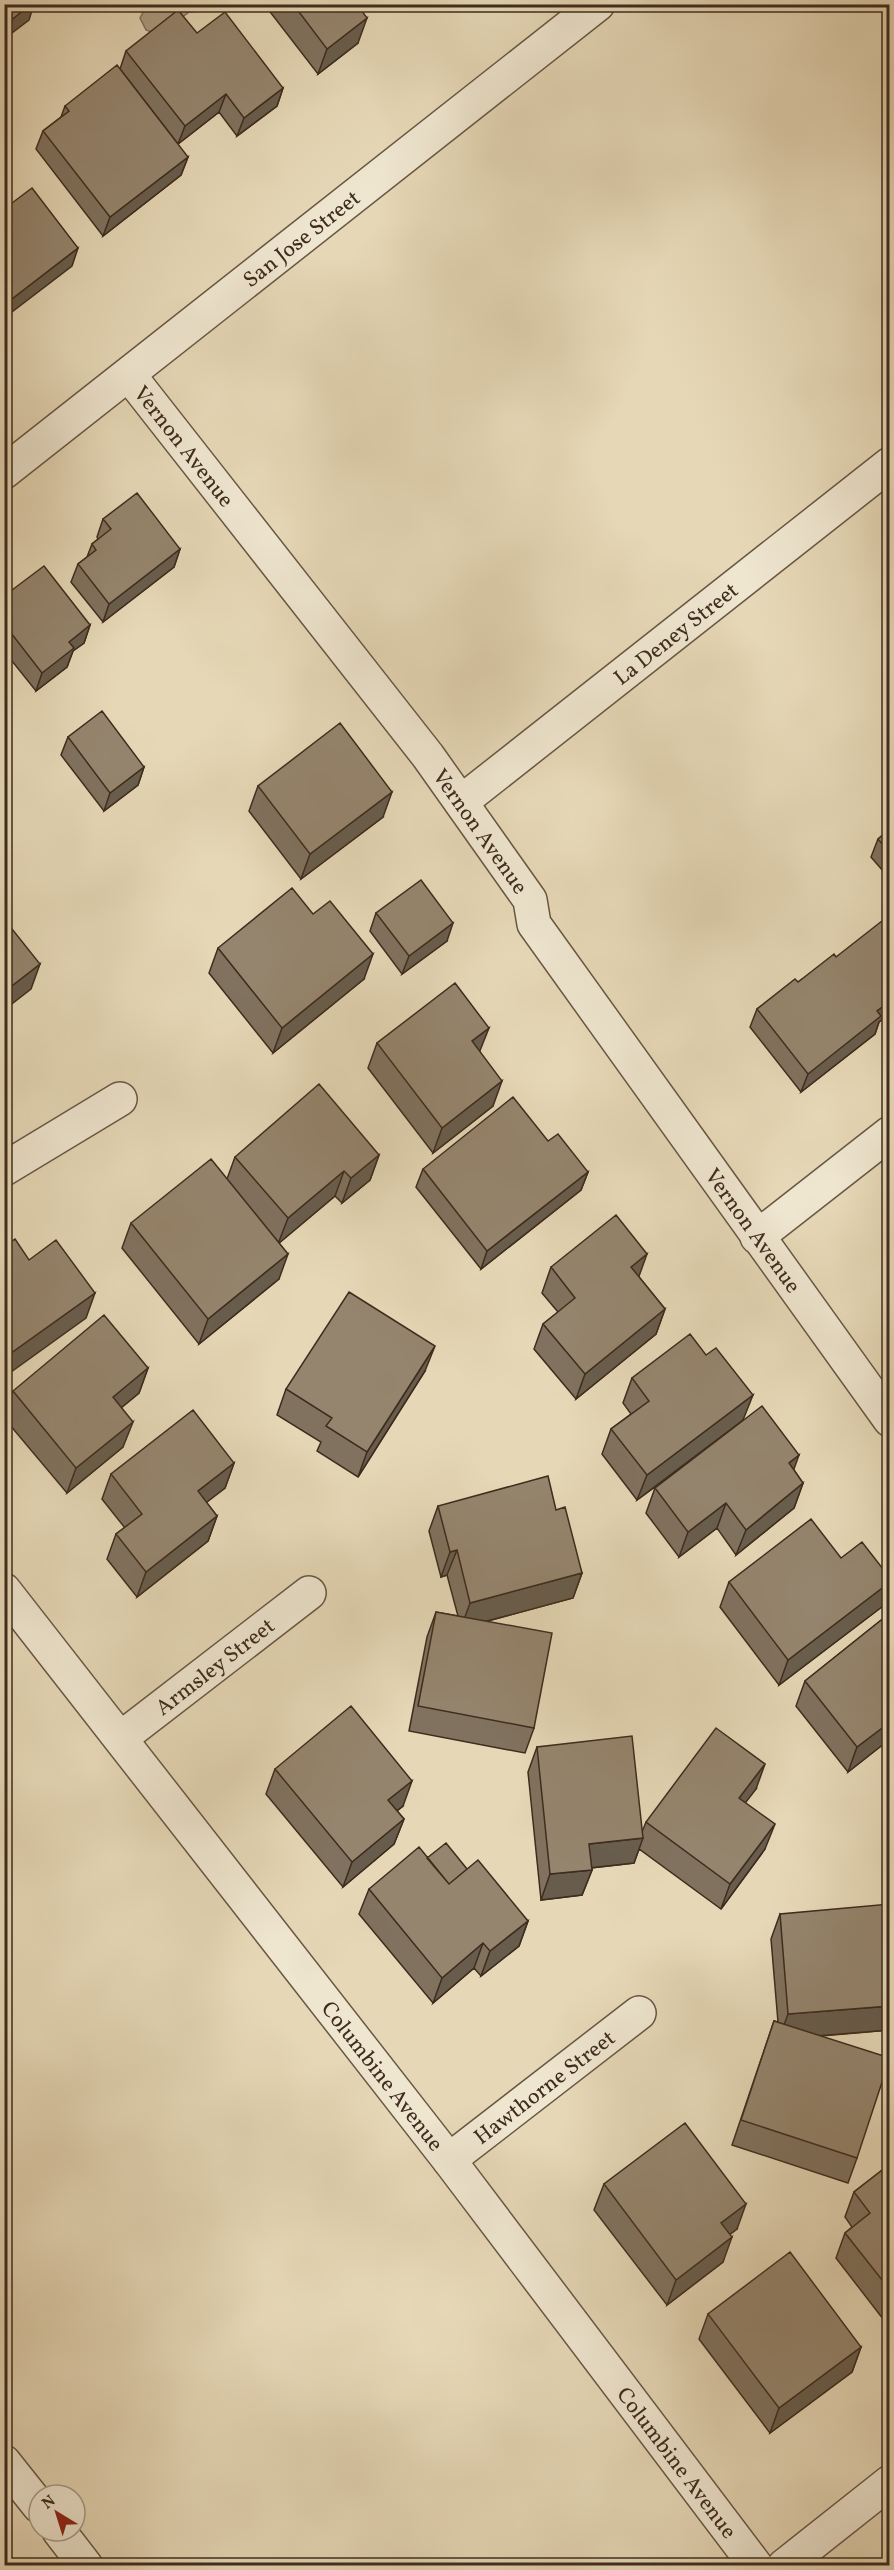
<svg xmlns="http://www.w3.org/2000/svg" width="894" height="2570" viewBox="0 0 894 2570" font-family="Vollkorn,serif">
<rect width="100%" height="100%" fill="#e6d8b7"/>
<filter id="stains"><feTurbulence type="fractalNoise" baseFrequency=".00333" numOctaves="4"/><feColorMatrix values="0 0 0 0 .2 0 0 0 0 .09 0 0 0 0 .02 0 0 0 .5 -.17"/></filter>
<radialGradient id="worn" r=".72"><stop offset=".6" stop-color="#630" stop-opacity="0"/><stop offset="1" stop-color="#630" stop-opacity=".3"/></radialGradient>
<!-- water -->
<path fill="#ad9e83" stroke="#81705b" stroke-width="1.5" d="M147 5H208L204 11 189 12 171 26 154 33 146 30 140 18Z"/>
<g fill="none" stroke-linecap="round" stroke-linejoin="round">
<!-- street casing -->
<g stroke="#685744" stroke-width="36">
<g id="street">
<path id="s1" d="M129 375 428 756 530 900 534 924 890 1420"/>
<path id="s2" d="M4 472 598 4"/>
<path id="s3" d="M461 802 890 464"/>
<path d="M4 1169 120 1099"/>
<path d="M757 1237 890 1133"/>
<path id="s4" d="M4 1590 449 2160 756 2566"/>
<path id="s5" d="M121 1738 309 1593"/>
<path id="s6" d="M449 2160 639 2013"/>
<path d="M4 2462 39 2506"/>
<path d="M59 2531 86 2566"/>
<path d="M784 2566 890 2482"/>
</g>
</g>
<!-- street -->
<use href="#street" stroke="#efe6d0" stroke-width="33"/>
</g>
<!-- wall -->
<path fill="#80725f" stroke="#3e2c1e" stroke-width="1.5" d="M264 4H364L360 8 358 43 318 74Z
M197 33 283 88 277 106 237 136 219 112 178 144 120 69 126 51Z
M65 106 188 157 181 175 103 236 36 149 43 131 61 117Z
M103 519 180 549 174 567 103 622 71 582 78 564 87 557 92 544 98 539 97 537Z
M4 596 90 625 84 643 73 651 67 667 36 691 4 651Z
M68 737 144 767 138 785 104 811 61 755Z
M258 786 383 817 301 879 249 811Z
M890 829V879L871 857 878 839Z
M376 913 447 941 402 974 370 931Z
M890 930V1014L879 1022 875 1034 801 1092 750 1027 757 1009 836 957Z
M218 948 364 979 273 1053 209 973Z
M377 1043 480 1052 493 1106 433 1153 368 1068Z
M548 1141 588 1172 581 1190 481 1269 416 1187 423 1169Z
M379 1155 370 1180 342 1203 335 1196 279 1243V1279L199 1344 122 1248 131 1223 227 1179 235 1157Z
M551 1267 639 1277 665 1309 656 1334 576 1399 534 1349 543 1324 558 1312 542 1293Z
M148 1368 139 1393 121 1408 123 1447 67 1493 4 1418V1414L13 1391Z
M425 1371 358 1477 317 1451 321 1442 277 1415 286 1389Z
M632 1378 744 1420 794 1470 803 1483 794 1508 736 1555 717 1528 679 1557 646 1513 655 1488 684 1466 637 1500 602 1454 611 1429 631 1414 623 1403Z
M234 1463 225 1488 206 1502 217 1516 208 1541 137 1597 107 1559 116 1534 125 1528 102 1499 111 1474Z
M438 1506 556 1510 582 1573 573 1598 488 1621 534 1728 525 1753 409 1731 427 1637 436 1612 458 1616 447 1575 441 1577 429 1531Z
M841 1558 883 1606 779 1685 720 1607 729 1582Z
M890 1613V1739L848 1772 796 1706 805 1681Z
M537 1747 642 1832 646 1822 756 1789 745 1802 765 1849 721 1909 639 1849 634 1863 591 1868 592 1870 582 1895 541 1900 528 1772Z
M275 1769 403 1806 397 1811 404 1819 394 1844 343 1887 266 1794Z
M890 1802V1820L885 1814Z
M427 1858 467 1869 528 1921 519 1946 481 1976 474 1968 433 2003 359 1914 369 1889Z
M780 1914 890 2030 821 2036 857 2158 848 2183 732 2145 774 2021 778 2022 771 1939Z
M890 2164V2328L836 2258 845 2233 852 2227 845 2217 854 2192Z
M604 2184 737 2229 730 2234 723 2262 667 2305 594 2210Z
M708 2314 861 2347 852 2372 770 2433 699 2339Z"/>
<!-- shaded-wall -->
<path fill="#685d4d" stroke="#3e2c1e" stroke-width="1.5" d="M31 4H34L29 20 4 39V26Z
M367 18 358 43 318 74 327 49Z
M283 88 277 106 237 136 244 118Z
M226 94 219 112 178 144 185 126Z
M188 157 181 175 103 236 110 217Z
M78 248 72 266 4 318V305Z
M180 549 174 567 103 622 109 604Z
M90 625 84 643 73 651 67 667 36 691 42 673 69 642Z
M144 767 138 785 104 811 110 793Z
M392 792 383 817 301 879 310 854Z
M453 923 447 941 402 974 409 956Z
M373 954 364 979 273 1053 282 1028Z
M40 964 31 989 4 1010V992Z
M890 1001V1014L879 1022 875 1034 801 1092 808 1074 877 1011Z
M489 1028 479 1053 472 1041Z
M502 1081 493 1106 433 1153 442 1128Z
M379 1155 370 1180 342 1203 351 1178Z
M344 1171 335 1196 278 1244 288 1218Z
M588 1172 581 1190 481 1269 487 1251Z
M288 1254 279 1279 199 1344 208 1319Z
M647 1254 638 1279 631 1267Z
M95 1293 86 1318 4 1377V1358Z
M665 1309 656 1334 576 1399 585 1374Z
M435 1346 425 1371 358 1477 367 1452Z
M148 1368 139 1393 104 1422 113 1397Z
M753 1395 743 1420 637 1500 647 1475Z
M133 1422 123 1447 67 1493 76 1468Z
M799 1455 790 1480 789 1463Z
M234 1463 225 1488 189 1516 198 1491Z
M803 1483 794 1508 736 1555 746 1530Z
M726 1503 717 1528 679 1557 688 1532Z
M217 1516 208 1541 137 1597 146 1572Z
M457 1550 447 1575 441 1577 450 1552Z
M582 1573 573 1598 461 1628 470 1603Z
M890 1582V1587L883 1606 779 1685 788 1660Z
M890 1722V1739L848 1772 857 1747Z
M765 1764 756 1789 730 1823 739 1798Z
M412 1781 403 1806 379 1825 388 1800Z
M404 1819 394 1844 343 1887 352 1862Z
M775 1824 765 1849 721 1909 730 1884Z
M643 1838 634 1863 580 1869 589 1844Z
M592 1870 582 1895 541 1900 550 1874Z
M528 1921 519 1946 481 1976 490 1951Z
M483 1943 474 1968 433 2003 442 1978Z
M890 2006V2030L779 2039 788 2014Z
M746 2204 737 2229 712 2248 721 2223Z
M732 2237 723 2262 667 2305 676 2280Z
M861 2347 852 2372 770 2433 779 2408Z"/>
<!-- building -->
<path fill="#95856e" stroke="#3e2c1e" stroke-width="1.5" d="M4 4H31L4 26Z
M293 4H357L367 18 327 49Z
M178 10 197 33 225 12 283 88 244 118 226 94 185 126 126 51Z
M117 65 188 157 110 217 43 131 69 111 65 106Z
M32 188 78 248 4 305V209Z
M137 493 180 549 109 604 78 564 96 550 92 544 111 529 103 519Z
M44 566 90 625 69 642 74 648 42 673 4 624V596Z
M102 711 144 767 110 793 68 737Z
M340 723 392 792 310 854 258 786Z
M890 829V853L878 839Z
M421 880 453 923 409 956 376 913Z
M292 888 313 914 330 901 373 954 282 1028 218 948Z
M4 919 40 964 4 992Z
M882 921 890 930V1001L877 1011 881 1016 808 1074 757 1009 795 979 798 982 834 954 836 957Z
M455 983 489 1028 472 1041 502 1081 442 1128 377 1043Z
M319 1084 379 1155 351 1178 344 1171 288 1218 235 1157Z
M513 1097 548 1141 558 1134 588 1172 487 1251 423 1169Z
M211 1159 288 1254 208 1319 131 1223Z
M616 1215 647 1254 631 1267 665 1309 585 1374 543 1324 575 1298 551 1267Z
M15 1239 29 1260 56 1240 95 1293 4 1358V1247Z
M349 1292 435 1346 367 1452 326 1426 332 1418 286 1389Z
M104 1315 148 1368 113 1397 133 1422 76 1468 13 1391Z
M690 1334 706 1355 716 1348 753 1395 647 1475 611 1429 649 1401 632 1378Z
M762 1406 799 1455 789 1463 803 1483 746 1530 726 1503 688 1532 655 1488Z
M193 1410 234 1463 198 1491 217 1516 146 1572 116 1534 142 1514 111 1474Z
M548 1476 556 1510 565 1507 582 1573 470 1603 457 1550 450 1552 438 1506Z
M811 1519 841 1558 862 1542 890 1578V1582L788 1660 729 1582Z
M436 1612 552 1633 534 1728 418 1706Z
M890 1613V1722L857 1747 805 1681Z
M351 1706 412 1781 388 1800 404 1819 352 1862 275 1769Z
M716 1728 765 1764 739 1798 775 1824 730 1884 646 1822Z
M632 1736 643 1838 589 1844 592 1870 550 1874 537 1747Z
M446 1843 467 1869 449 1884 427 1858Z
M419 1847 449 1884 478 1860 528 1921 490 1951 483 1943 442 1978 369 1889Z
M890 1904V2006L788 2014 780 1914Z
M774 2021 890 2058 857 2158 741 2120Z
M685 2123 746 2204 721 2223 732 2237 676 2280 604 2184Z
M890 2164V2290L845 2233 870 2213 854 2192Z
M790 2252 861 2347 779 2408 708 2314Z"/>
<g text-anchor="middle" stroke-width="4.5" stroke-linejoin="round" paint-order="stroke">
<!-- street labels -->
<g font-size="22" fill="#3e2c1e" stroke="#efe6d0">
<text dy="8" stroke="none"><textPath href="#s2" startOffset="378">San Jose Street</textPath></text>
<text dy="8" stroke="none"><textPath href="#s1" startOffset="90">Vernon Avenue</textPath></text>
<text dy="8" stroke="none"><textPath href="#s3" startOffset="273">La Deney Street</textPath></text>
<text dy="8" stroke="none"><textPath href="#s1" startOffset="576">Vernon Avenue</textPath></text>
<text dy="8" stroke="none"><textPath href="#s1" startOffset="1062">Vernon Avenue</textPath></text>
<text dy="8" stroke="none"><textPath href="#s5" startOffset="118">Armsley Street</textPath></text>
<text dy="8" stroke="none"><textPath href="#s4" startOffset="616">Columbine Avenue</textPath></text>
<text dy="8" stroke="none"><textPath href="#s6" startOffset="120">Hawthorne Street</textPath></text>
<text dy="8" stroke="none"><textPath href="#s4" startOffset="1102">Columbine Avenue</textPath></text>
</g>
</g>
<!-- margin -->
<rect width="894" height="2570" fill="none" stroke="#e6d8b7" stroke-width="24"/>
<rect x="6" y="6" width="882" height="2558" fill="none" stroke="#3e2c1e" stroke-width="3"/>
<rect x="12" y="12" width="870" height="2546" fill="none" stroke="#3e2c1e" stroke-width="1.5"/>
<!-- north arrow -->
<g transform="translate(57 2513) rotate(322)"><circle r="28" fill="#efe6d0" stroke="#a89c89" stroke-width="1.5"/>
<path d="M0-4.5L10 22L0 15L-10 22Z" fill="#8f2418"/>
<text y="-9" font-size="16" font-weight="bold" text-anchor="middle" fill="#3e2c1e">N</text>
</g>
<rect width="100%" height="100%" filter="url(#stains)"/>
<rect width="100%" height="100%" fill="url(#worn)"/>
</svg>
